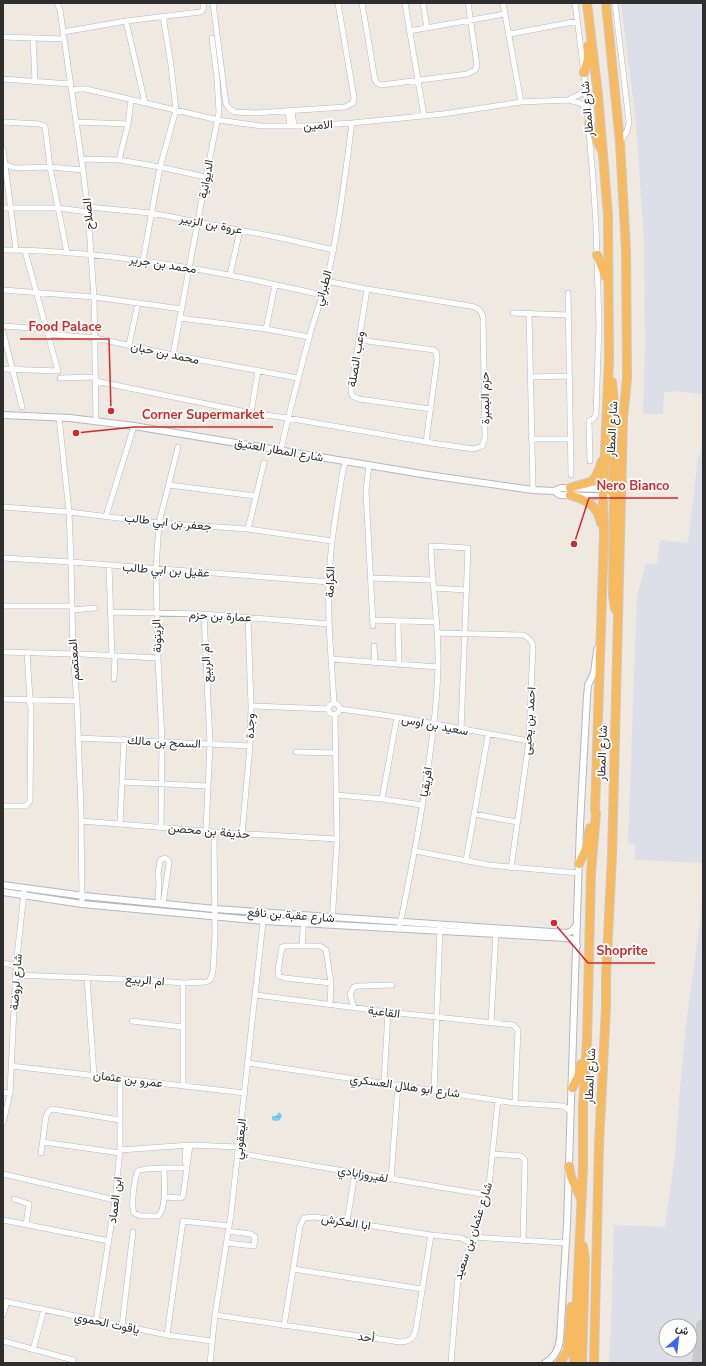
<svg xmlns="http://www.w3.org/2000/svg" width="706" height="1366" viewBox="0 0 706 1366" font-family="'Nunito Sans',Vazirmatn,sans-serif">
<defs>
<pattern id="water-ripples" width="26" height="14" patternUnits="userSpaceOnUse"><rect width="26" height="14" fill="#75cff0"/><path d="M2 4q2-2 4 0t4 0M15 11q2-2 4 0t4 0" fill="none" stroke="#66b2ce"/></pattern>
</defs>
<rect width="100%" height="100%" fill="#efe9e1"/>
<!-- airport -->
<path fill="#dcdee8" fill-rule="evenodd" d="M621 3H703V394L672 391V392H664L663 414H643L645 346 644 242 636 122Z
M703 431V863L635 860V844H628L637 596 646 563 657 564 660 540 688 543 698 457H700Z
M703 883V1363H609L611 1324 614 1225 665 1227 675 1156 680 1088 686 1024 700 923ZM666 1326H690V1350H666Z"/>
<!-- water -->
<path fill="url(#water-ripples)" d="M279 1112 282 1115 280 1120 275 1121 272 1120V1116H276Z"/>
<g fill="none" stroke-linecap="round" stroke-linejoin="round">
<!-- taxiway -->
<path stroke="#c9c8cc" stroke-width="14" d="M699 1363 703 1326"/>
<!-- minor casing -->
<g stroke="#b4b7c1" stroke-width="6">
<path id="minor" d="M57 3 60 10 83 170 88 212 94 297 96 421
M213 3 226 104 230 109 235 112 255 113 345 107 353 103 354 98 338 3
M362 3 375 80 377 83 381 85 467 74 475 70 477 65 476 58 468 3
M405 3 424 116
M423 3 427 28
M503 3 521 102
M575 3 584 73 593 179 596 225 599 325 596 414 594 418 589 421 590 461
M615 3 629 122 627 131 620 143
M126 21 145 103
M409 31 505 14
M63 32 126 21 200 12 203 10 204 3
M510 34 578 21
M3 37 64 39
M33 38 35 81
M3 79 70 84
M71 91 78 89H86L218 120 261 126H306L352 123 443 114 521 102 568 100 580 103 584 106 588 113
M568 100 586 91
M288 111 290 126
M292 111 294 126
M3 122 40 124 45 126 50 167 67 253
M77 122 128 124
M3 149 16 250
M81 159 119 160 160 167 206 177
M119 160 128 124 131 100
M4 164 15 168 50 167 83 170
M88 207 151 213 281 238 334 250
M3 208H58L88 212
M3 250C79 250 155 261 229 275 260 281 291 288 322 295
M143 260 160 167 176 110 171 65 163 16
M230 275 240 230
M367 289 351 390C351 396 353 397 359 399L431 409
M3 290 94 297 182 309
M568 293 571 475
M513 313 568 315
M529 313 533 490
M180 318 266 329 309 337
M3 326 46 329
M266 329 275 285
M3 332 22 407
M48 334 95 338 173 355 298 378
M359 340 434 350 436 352 437 360 426 442
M129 345 138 303
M173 355 206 177 219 112 217 79 212 38
M3 369 58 371 25 251
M530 377 569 376
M60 378 95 377
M95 381 251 413 287 418 438 444 474 449 482 446 485 438 483 318C482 311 478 307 470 306L367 289 326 281
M251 413 258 371
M59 417 69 512 71 562 73 654 77 701 81 812 82 904
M531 439H570
M281 450C289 412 299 375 309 338 314 318 322 299 327 279 339 228 345 176 352 123
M369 465 366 491 373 626
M169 485 255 496
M3 507 69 512 159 523 248 529 332 541
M106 516 134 426
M248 529 264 463
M3 558 71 562 329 582
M109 565 112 656
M370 578 432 580
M434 588 466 590
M3 606H72
M73 610 95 608
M110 612 204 614 329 624
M204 614 210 744 206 831
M372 620 437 622
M398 621 399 665
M437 633 523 635C528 637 531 640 533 645L529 741 511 868
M374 646 375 663
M3 652 73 654
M27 652 30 699
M81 654 158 658
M331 659 438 667
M114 679 115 656
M3 699 77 701
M328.5 709a5.5 5.5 0 1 1 11 0a5.5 5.5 0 1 1-11 0Z
M334 704C332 663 327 623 329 582 330 544 337 507 343 470L346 461
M251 706 329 709
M340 709 397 717 529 741
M79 738 250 746
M296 752 336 753
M122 782 208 786
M337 795 382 799 422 805
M382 799 397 717
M3 806H26L30 801 31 707 28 699
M474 814 517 822
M81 821 206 831 214 832 337 839
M120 824 124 739
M161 827 162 742 158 658 156 569 159 523 178 447
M242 834 250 746 251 706 248 617
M415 851 489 865 578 873
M466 861 488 735
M158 903 159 882 158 874 160 861 162 859 165 858 168 860 169 863 163 904
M332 925 337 839 335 715
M399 929C409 882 418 835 425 788 431 748 437 708 438 667 439 626 432 587 431 546L468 548 461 730
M302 945 304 916
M3 963 16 966
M15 975 147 980 183 983 206 982 210 980 213 972 215 934 214 832
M87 977 94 1075
M256 995 388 1012 513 1025 518 1030 515 1103
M330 1005 331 983 326 950 322 947 319 946H287L282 947 278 970 279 976 285 978 331 983
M354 1008 350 994 354 987 359 986 392 985
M132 1021 183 1027
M491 1023 496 932
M248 1063 515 1103 563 1106 568 1109 571 1113
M11 1066 245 1093
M384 1083 388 1012
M183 1086V983
M434 1091 440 928
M3 1092 10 1093
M3 1123 10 1093 16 966 24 892
M43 1142 120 1153
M186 1146 185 1162 187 1164
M120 1150 190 1145 238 1147
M41 1153 46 1116 49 1111 52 1109 120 1120
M238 1153 487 1195
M493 1154 521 1156 525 1160 523 1241
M164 1168C164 1180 167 1209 158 1216H141L134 1213C131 1206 134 1178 138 1171 145 1167 176 1168 186 1168
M3 1174 115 1200
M391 1179 398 1085
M164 1197 181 1198 183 1196 190 1145
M14 1199 29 1204 26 1225
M3 1220 109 1241
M347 1222 355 1173
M473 1237 566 1243
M227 1243 254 1246 255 1237 251 1234 228 1231
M293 1269 422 1289
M3 1301 167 1335 212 1341
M3 1315 7 1302
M215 1315 400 1342C411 1341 414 1339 416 1328L431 1235
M96 1321 115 1200 120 1150V1078
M122 1326 133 1232
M284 1326 300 1226 304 1218 315 1217 431 1235 461 1238 471 1243
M167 1335 183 1221 229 1226
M3 1341 73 1360
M33 1350 44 1309
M210 1363 215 1315 231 1214 264 913
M451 1363 458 1278 478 1225 489 1186 498 1100"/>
</g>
<!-- tertiary casing -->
<g stroke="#b4b7c1" stroke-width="8">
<path id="tertiary" d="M3 415 70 418 134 426 428 475 533 490 554 491 561 488 604 489
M554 491 560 495 618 497
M3 885 84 896 215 909 566 933 572 931 577 925
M3 892 82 904 264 921 566 938 571 939 577 946
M545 1363C554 1358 559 1349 560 1339L567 1224 580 825 587 696 588 685 594 673 597 650 598 648"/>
</g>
<!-- trunk casing -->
<g stroke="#c9c9c9" stroke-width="10">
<path id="trunk" d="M584 73 588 59V46
M589 123 601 149
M597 255 606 277
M612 382 614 402 613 482 614 485 618 486 622 482
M570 488C592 480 593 488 602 461
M604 489 611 490 614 496 613 595 615 609
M570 495C586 500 597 504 601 523
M579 864 586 849 590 828
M572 1088 578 1077 581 1064
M569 1166 571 1177 581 1198
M560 1363 568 1350 571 1307
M574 1363 583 1168V1105L587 1040 591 873 596 813 595 810 604 535 603 496 609 360 608 215 598 95 587 3
M582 1363 585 1260 583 1246
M594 1363 599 1144 606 1008V976L612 856 623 419 627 378 626 250 620 143 606 3"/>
</g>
<!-- minor -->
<use href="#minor" stroke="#fff" stroke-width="5"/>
<!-- tertiary -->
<use href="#tertiary" stroke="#fff" stroke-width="6"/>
<!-- trunk -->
<use href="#trunk" stroke="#f8ba60" stroke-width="8"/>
</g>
<g text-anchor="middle" stroke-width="3.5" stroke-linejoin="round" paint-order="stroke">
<!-- street labels -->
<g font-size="12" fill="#2e2e2e" stroke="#fff">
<text transform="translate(587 109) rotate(-95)" y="4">شارع المطار</text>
<text transform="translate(318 125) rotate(-3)" y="4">الامين</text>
<text transform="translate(206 179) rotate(-80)" y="4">الديوانية</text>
<text transform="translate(88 214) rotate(-95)" y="4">الصلاح</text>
<text transform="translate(211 224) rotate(11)" y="4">عروة بن الزبير</text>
<text transform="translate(163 264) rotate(9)" y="4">محمد بن جرير</text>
<text transform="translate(323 288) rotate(-74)" y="4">الطبراني</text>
<text transform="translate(165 353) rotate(12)" y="4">محمد بن حبان</text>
<text transform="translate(356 359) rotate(-81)" y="4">وعب النصلة</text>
<text transform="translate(485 398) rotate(-91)" y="4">حزم البمبرة</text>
<text transform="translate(612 429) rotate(-87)" y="4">شارع المطار</text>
<text transform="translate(279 450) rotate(10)" y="4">شارع المطار العتيق</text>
<text transform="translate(168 522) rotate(6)" y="4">جعفر بن ابي طالب</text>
<text transform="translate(166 570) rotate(4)" y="4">عقيل بن ابي طالب</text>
<text transform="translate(330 582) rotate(-88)" y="4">الكرامة</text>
<text transform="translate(220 616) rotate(3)" y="4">عمارة بن حزم</text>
<text transform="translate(157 636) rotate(-92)" y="4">الزيتونة</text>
<text transform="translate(74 660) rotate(-94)" y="4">المعتصم</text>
<text transform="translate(206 663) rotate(-93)" y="4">ام الربيع</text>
<text transform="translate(529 721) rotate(-86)" y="4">احمد بن يحيى</text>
<text transform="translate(435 725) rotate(11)" y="4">سعيد بن اوس</text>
<text transform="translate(250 726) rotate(-89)" y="4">وجدة</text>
<text transform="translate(164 742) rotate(3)" y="4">السمح بن مالك</text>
<text transform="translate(602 753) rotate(-88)" y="4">شارع المطار</text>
<text transform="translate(426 782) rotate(-81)" y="4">افريقيا</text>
<text transform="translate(209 831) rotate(5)" y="4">حذيفة بن محصن</text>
<text transform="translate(291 915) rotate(4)" y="4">شارع عقبة بن نافع</text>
<text transform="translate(145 980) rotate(4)" y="4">ام الربيع</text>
<text transform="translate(16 982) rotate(-86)" y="4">شارع لروضة</text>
<text transform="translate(384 1012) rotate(7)" y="4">القاعية</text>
<text transform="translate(590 1076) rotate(-87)" y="4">شارع المطار</text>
<text transform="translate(128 1079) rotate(7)" y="4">عمرو بن عثمان</text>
<text transform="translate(405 1086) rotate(8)" y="4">شارع ابو هلال العسكري</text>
<text transform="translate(240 1139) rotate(-84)" y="4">اليعقوبي</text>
<text transform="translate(363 1174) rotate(10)" y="4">لفيروزابادي</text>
<text transform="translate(115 1200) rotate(-83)" y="4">ابن العماد</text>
<text transform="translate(346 1222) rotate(9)" y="4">ابا العكرش</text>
<text transform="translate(473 1231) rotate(-72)" y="4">شارع عثمان بن سعيد</text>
<text transform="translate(107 1323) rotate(12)" y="4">ياقوت الحموي</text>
<text transform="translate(366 1337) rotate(7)" y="4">أحد</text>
</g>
</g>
<!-- callouts -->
<path fill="none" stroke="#d62828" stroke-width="1.5" d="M111 411L109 339H20M76 433L134 427H273M574 544L589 498H678M554 923L588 963H655"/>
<g fill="#d62828" stroke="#fff" stroke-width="1.5">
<circle cx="111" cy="411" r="4"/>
<circle cx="76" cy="433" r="4"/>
<circle cx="574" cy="544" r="4"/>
<circle cx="554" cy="923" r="4"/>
</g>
<g font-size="13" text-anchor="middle" font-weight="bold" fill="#d62828" stroke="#fff" stroke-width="3.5" stroke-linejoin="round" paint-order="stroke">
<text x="65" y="331">Food Palace</text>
<text x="203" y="419">Corner Supermarket</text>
<text x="633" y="490">Nero Bianco</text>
<text x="622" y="955">Shoprite</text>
</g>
<!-- border -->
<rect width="706" height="1366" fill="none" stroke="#2e2e2e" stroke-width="8"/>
<!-- north arrow -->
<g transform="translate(678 1338) rotate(28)"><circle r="19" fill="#ffffff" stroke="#ababab"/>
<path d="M0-3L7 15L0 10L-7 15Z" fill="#4264fb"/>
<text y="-6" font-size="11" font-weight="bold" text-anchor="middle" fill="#2e2e2e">ش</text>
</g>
</svg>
